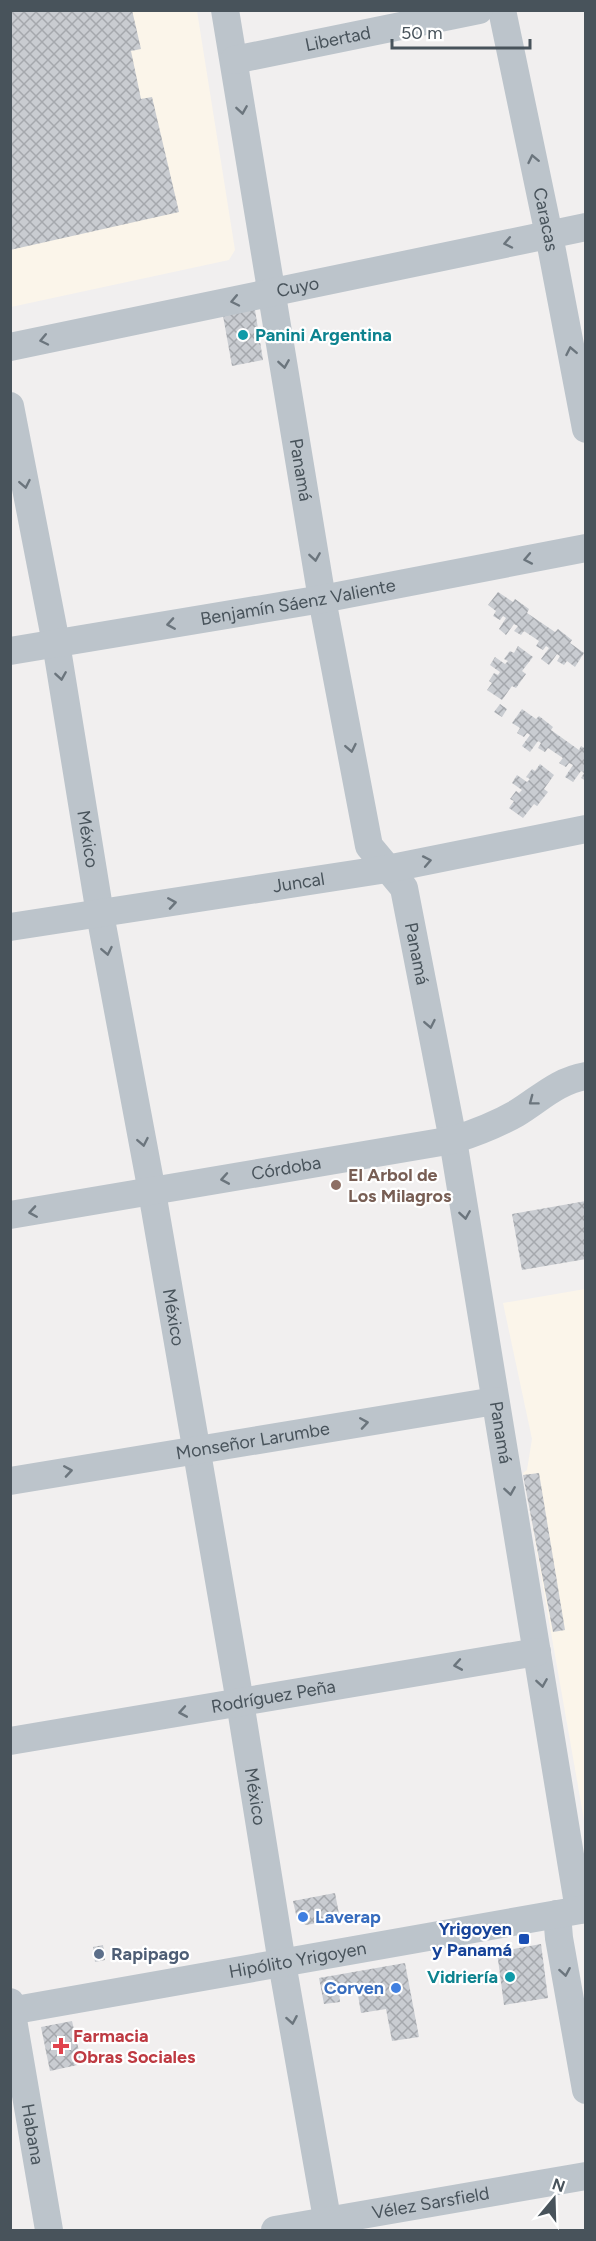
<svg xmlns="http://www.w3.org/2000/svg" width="596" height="2241" viewBox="0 0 596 2241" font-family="Figtree,sans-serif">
<defs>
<pattern id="building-cross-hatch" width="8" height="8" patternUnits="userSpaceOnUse" patternTransform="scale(1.5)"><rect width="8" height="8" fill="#c9ccd1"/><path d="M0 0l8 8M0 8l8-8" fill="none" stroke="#a5a8ad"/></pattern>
</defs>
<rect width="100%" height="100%" fill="#f1efef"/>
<!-- commercial -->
<path fill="#fbf5ea" d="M10 11H197L235 250 229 260 11 307Z
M585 1289V1826L523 1473 527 1470 532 1439 503 1303Z"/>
<!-- building -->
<path fill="url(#building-cross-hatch)" d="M10 10H132L141 49 131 51 141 99 152 97 179 212 10 250Z
M222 310H255L263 360 232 366Z
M498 592 513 602 515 599 529 609 527 613 555 632 558 629 572 640 570 643 584 653 575 667 567 661 564 665 557 661 560 656 557 654 549 665 541 659 549 648 546 646 543 650 536 646 539 641 524 631 521 635 514 631 518 626 514 624 506 635 499 629 506 618 503 616 500 620 493 616 496 611 488 605Z
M518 646 533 657 522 671 526 674 516 688 512 686 502 700 487 690 492 683 489 681 494 673 498 675 500 672 490 665 495 657 505 664 508 661 504 659 510 651 514 653Z
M500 704 507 709 502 717 494 712Z
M522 709 536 719 539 716 553 727 551 730 579 750 581 746 586 749V781L581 778 584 773 581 771 573 782 565 777 573 765 569 763 566 767 559 763 563 758 548 748 545 752 538 748 541 743 538 741 530 752 522 746 530 735 527 733 524 737 517 733 520 728 512 723Z
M540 764 554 775 544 789 548 792 537 806 534 804 523 818 509 808 514 801 510 799 516 791 519 793 522 790 512 783 517 775 527 782 530 779 526 777 532 769 535 771Z
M586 1201V1259L522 1270 512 1214Z
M539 1473 565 1630 553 1632 523 1475Z
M335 1893 340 1919 306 1925 297 1919 293 1901Z
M541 1944 548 1998 504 2005 497 1952Z
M103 1945 105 1960 95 1962 93 1947Z
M405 1963 419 2037 392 2041 386 2009 361 2013 357 1989 339 1992 340 2002 324 2004 319 1978Z
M72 2021 82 2064 50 2071 41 2027Z"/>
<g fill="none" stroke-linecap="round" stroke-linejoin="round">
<!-- minor -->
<g stroke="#bcc4cb" stroke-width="28">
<path id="s1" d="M225 10 322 599 369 846 404 888 453 1140 579 1910"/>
<path id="s2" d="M502 10 549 235 586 429"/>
<path id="s3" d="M234 60 479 10"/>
<path id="s4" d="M10 347 586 227"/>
<path id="s5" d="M10 406 56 643 100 914 152 1192 240 1702 282 1963 329 2230"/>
<path id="s6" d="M10 651 322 599 586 548"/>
<path id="s7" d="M10 927 387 869 586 829"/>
<path id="s8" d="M10 1215 453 1140C475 1133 496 1125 517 1113 540 1099 557 1081 586 1076"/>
<path id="s9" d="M10 1481 495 1401"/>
<path id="s10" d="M10 1741 537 1652"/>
<path d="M557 1914 559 1938 586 2090"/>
<path id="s11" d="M10 2002 49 2230"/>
<path id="s12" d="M10 2011 586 1909"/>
<path id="s13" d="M275 2230 586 2176"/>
</g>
</g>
<!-- one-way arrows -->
<defs><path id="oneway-chevron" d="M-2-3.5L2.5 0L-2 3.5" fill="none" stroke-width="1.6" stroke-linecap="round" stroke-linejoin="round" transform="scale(1.5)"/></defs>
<g stroke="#6b757d">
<use href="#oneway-chevron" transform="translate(242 110) rotate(81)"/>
<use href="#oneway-chevron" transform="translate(533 159) rotate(-102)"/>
<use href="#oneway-chevron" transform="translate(508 243) rotate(168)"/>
<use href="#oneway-chevron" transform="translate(235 301) rotate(168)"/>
<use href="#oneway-chevron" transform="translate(44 340) rotate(168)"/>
<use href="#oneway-chevron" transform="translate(571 351) rotate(-101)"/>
<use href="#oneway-chevron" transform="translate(284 364) rotate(81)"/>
<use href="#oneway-chevron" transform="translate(25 484) rotate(79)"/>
<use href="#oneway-chevron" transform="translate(315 557) rotate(81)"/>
<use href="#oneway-chevron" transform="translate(528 559) rotate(169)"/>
<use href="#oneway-chevron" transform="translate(171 624) rotate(171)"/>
<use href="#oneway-chevron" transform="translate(61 676) rotate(81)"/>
<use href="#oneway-chevron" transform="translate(351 748) rotate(79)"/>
<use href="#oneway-chevron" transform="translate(427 861) rotate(-11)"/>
<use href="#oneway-chevron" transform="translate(172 903) rotate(-9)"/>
<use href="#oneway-chevron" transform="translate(107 951) rotate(79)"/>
<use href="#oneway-chevron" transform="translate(430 1024) rotate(79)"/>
<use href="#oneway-chevron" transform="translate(533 1101) rotate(143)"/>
<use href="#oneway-chevron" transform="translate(143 1142) rotate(79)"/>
<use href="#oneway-chevron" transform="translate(225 1179) rotate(170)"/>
<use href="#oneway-chevron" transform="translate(33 1212) rotate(171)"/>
<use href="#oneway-chevron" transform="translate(465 1215) rotate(81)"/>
<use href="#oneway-chevron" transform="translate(364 1423) rotate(-9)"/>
<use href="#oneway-chevron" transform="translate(68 1471) rotate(-9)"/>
<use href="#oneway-chevron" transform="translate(510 1491) rotate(81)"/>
<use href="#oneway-chevron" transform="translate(458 1665) rotate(170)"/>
<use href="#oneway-chevron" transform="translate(542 1683) rotate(81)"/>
<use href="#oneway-chevron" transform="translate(183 1712) rotate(170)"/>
<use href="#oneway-chevron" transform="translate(565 1972) rotate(80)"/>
<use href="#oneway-chevron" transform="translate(292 2020) rotate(80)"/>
</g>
<!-- markers -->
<g fill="#0f9aa8" stroke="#fff" stroke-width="2">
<circle cx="243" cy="335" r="6"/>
<circle cx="510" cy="1977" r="6"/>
</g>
<circle fill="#8d6e63" stroke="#fff" stroke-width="2" cx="336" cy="1185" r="6"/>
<g fill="#3f7fe0" stroke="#fff" stroke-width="2">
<circle cx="303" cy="1917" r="6"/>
<circle cx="396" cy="1988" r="6"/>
</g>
<rect fill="#1a4fb4" stroke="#fff" stroke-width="2" x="518" y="1933" width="12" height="12" rx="3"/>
<circle fill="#5c6f8a" stroke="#fff" stroke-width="2" cx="99" cy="1954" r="6"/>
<path fill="#e0444e" stroke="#fff" stroke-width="2" d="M58 2037h6v6h6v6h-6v6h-6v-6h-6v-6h6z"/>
<g text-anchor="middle" stroke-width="4.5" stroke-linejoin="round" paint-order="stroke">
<!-- street labels -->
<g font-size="18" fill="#48535b" stroke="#fff">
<text dy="6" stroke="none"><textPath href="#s3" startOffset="106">Libertad</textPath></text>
<text dy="6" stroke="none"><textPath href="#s2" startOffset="214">Caracas</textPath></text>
<text dy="6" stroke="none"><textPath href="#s4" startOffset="294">Cuyo</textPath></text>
<text dy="6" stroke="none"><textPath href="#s1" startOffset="466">Panamá</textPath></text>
<text dy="6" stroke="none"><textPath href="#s6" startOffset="292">Benjamín Sáenz Valiente</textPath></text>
<text dy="6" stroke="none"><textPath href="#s5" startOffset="440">México</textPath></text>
<text dy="6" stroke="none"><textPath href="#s7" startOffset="292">Juncal</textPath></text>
<text dy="6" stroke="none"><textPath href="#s1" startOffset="970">Panamá</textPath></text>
<text dy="6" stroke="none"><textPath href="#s8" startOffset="280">Córdoba</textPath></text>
<text dy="6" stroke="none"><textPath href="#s5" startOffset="926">México</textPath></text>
<text dy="6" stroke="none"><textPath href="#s1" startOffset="1456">Panamá</textPath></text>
<text dy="6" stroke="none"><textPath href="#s9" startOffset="246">Monseñor Larumbe</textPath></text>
<text dy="6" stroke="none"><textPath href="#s10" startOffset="267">Rodríguez Peña</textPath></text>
<text dy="6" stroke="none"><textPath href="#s5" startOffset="1412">México</textPath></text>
<text dy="6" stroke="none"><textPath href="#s12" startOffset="292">Hipólito Yrigoyen</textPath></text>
<text dy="6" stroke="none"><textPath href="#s11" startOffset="134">Habana</textPath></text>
<text dy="6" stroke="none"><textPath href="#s13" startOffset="158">Vélez Sarsfield</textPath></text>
</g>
<!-- culture labels -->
<g font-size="18" font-weight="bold" fill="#0d838f" stroke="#fff" text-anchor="start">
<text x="255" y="341">Panini Argentina</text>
<text x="498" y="1983" text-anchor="end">Vidriería</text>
</g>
<!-- education labels -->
<g font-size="18" font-weight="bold" fill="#785e54" stroke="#fff" text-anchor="start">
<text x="348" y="1181">El Arbol de<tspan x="348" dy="21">Los Milagros</tspan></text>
</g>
<!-- shop labels -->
<g font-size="18" font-weight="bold" fill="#366cbe" stroke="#fff" text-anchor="start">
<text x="315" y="1923">Laverap</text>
<text x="384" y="1994" text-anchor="end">Corven</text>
</g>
<!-- transit labels -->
<g font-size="18" font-weight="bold" fill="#164399" stroke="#fff" text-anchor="end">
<text x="512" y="1935">Yrigoyen<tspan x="512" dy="21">y Panamá</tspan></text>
</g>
<!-- service labels -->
<g font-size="18" font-weight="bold" fill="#4e5e75" stroke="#fff" text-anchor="start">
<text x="111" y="1960">Rapipago</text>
</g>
<!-- health labels -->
<g font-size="18" font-weight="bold" fill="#be3a42" stroke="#fff" text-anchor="start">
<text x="73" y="2042">Farmacia<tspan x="73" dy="21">Obras Sociales</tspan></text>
</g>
</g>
<!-- border -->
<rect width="596" height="2241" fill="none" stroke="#48535b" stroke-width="24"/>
<!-- north arrow -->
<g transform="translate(554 2199) rotate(19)" stroke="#ffffff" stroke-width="4.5" paint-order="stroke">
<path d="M0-4.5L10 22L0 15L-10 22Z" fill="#48535b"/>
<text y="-9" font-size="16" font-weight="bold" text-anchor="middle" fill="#48535b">N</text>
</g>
<!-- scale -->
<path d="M392 39v9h138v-9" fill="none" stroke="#48535b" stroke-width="3"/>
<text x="401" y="39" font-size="18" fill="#48535b" stroke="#ffffff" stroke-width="4.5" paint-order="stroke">50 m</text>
</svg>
